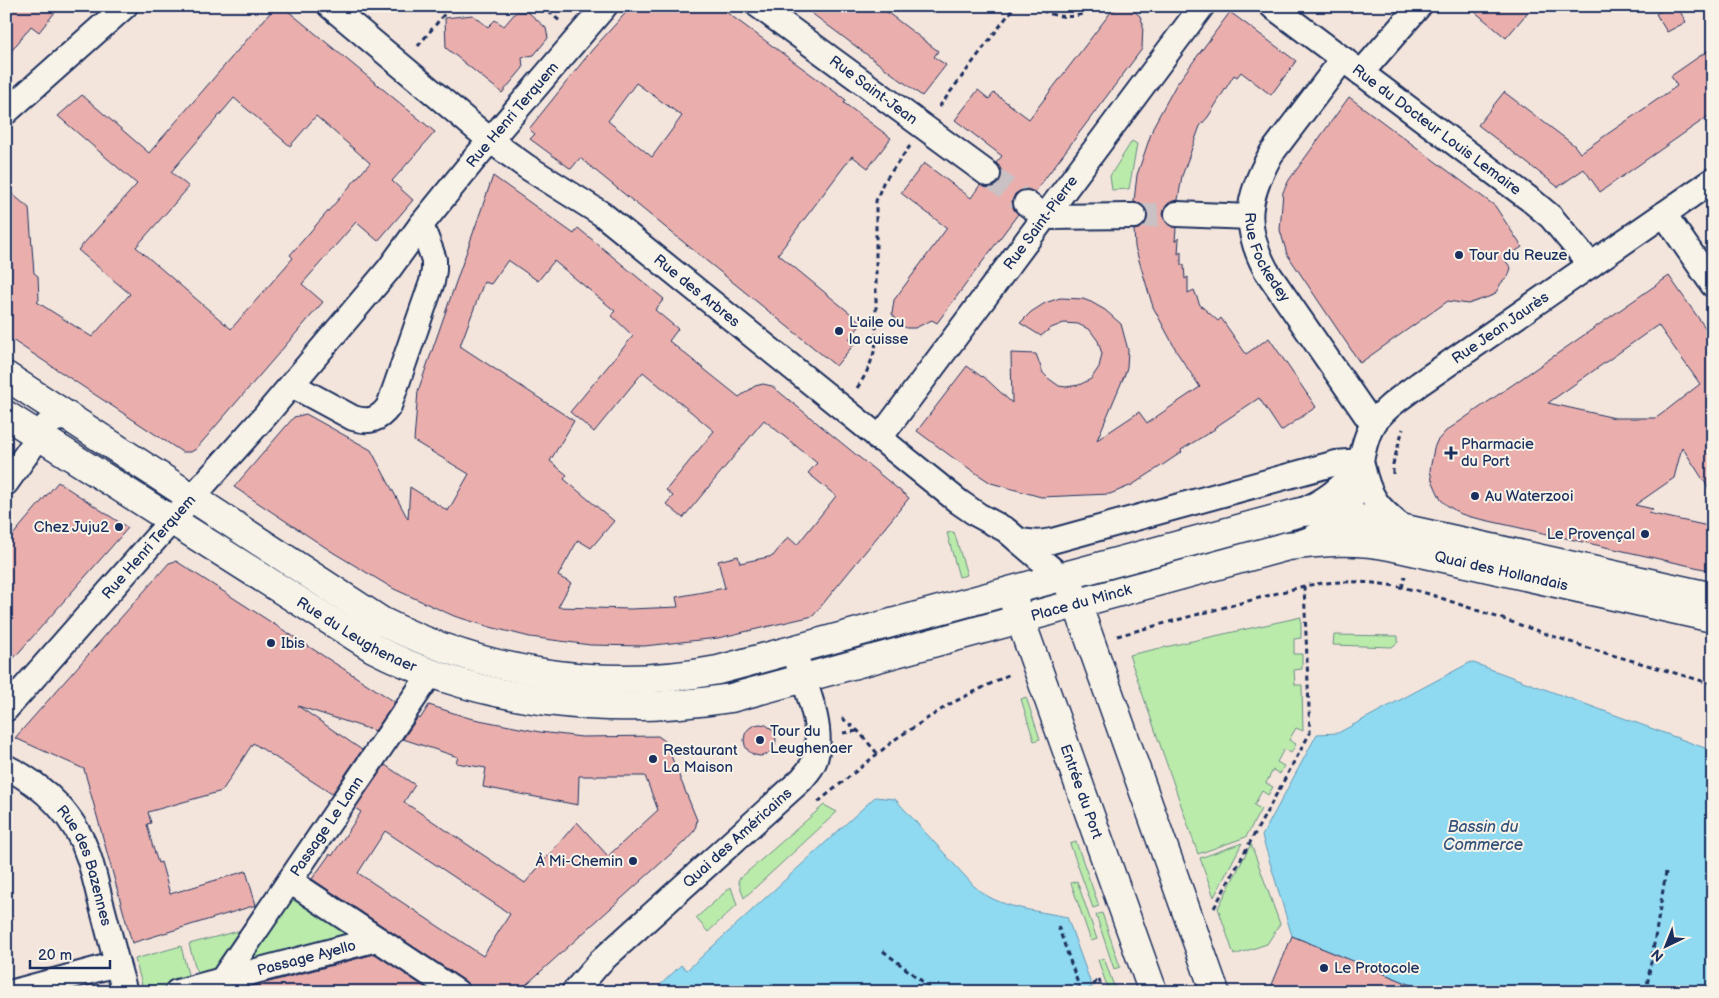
<svg xmlns="http://www.w3.org/2000/svg" width="1719" height="998" viewBox="0 0 1719 998" font-family="'Balsamiq Sans',sans-serif">
<rect width="100%" height="100%" fill="#f4e5dc"/>
<filter id="ink" filterUnits="userSpaceOnUse"><feTurbulence type="fractalNoise" baseFrequency=".02" numOctaves="2"/><feDisplacementMap in="SourceGraphic" scale="10" xChannelSelector="R" yChannelSelector="G"/><feConvolveMatrix kernelMatrix="1 2 1 2 8 2 1 2 1" color-interpolation-filters="sRGB"/></filter>
<g filter="url(#ink)">
<!-- green -->
<path fill="#baebaa" stroke="#6a8d84" d="M1132 141 1137 144 1129 189 1112 190 1110 176Z
M954 532 967 575 959 577 947 533Z
M1301 617V638L1294 639V654H1302V669L1294 670 1295 685H1302L1303 731 1296 728 1289 740 1296 744 1291 753 1284 749 1277 762 1284 766 1280 774 1273 770 1266 783 1273 787 1268 795 1262 791 1254 805 1261 809 1246 837 1198 854 1129 655Z
M1334 635 1398 636V642L1392 647 1333 645Z
M1026 697 1040 739 1034 741 1021 699Z
M824 805 837 812 744 898 738 880Z
M1076 842 1099 906 1093 908 1070 844Z
M1242 843 1214 897 1200 858Z
M1251 844 1280 924 1267 944 1234 955 1218 908Z
M1077 881 1097 939 1091 941 1071 883Z
M731 887 737 905 708 932 696 918Z
M290 888 362 937 234 971Z
M1102 913 1120 967 1114 969 1096 915Z
M253 927 221 975 199 981 189 944Z
M181 946 190 983 158 992H144L135 959Z
M1104 958 1116 992H1109L1098 960Z"/>
<!-- water -->
<path fill="#8fdaf0" stroke="#6196b6" d="M1471 662 1713 751V992H1428L1292 936 1262 836 1317 734 1338 733Z
M875 797 895 799 974 886C998 909 1036 910 1067 917L1094 992H653L681 965 687 970Z"/>
<!-- building -->
<path fill="#eaafad" stroke="#1b2f5e" fill-rule="evenodd" d="M6 6H60L39 32 31 26 6 58Z
M276 6H282L435 132 392 181 413 200 378 241 356 222 302 284 323 302 196 449 191 452H182L6 336V189L29 208 34 273 38 276 39 300 37 302 92 337 130 294 78 250 137 184 58 116 82 95 149 153ZM234 98 290 146 316 116 370 163 290 255 293 258 231 329 136 247 189 187 171 172Z
M632 6H718L846 100 844 103 891 138 868 168 852 156 778 254 862 323 849 339 855 343 836 366 580 158 571 169 530 139 535 134 529 129 592 50ZM636 83 682 116 652 157 608 121Z
M802 6H879L938 51 934 57 946 65 922 96Z
M1468 6H1533L1506 38Z
M1669 6H1677L1686 22 1667 32 1656 14Z
M1118 8H1130L1140 16 1143 24 1142 49 1035 192 1027 189 1020 191 1015 194 1012 201 1013 208 1018 214 937 323 932 320 915 328H906L899 323 892 314 894 300 947 228 901 193 924 163 971 198 980 185 987 188 994 186 999 182 1002 175 1000 168 996 163 1002 156 955 120 978 90 989 99 994 93 1029 119 1111 12Z
M516 12H528L546 28 548 38 534 55 522 57 523 68 502 93 446 48 445 18 473 15 488 27 495 20 504 26Z
M1230 12 1296 61 1271 95 1241 72 1237 77 1234 75 1208 117 1200 126 1182 176 1178 200 1171 202 1166 206 1163 214 1165 220 1169 225 1176 228 1175 241 1179 238 1178 254 1181 252V265H1184L1185 279 1188 277V293L1194 290 1200 305 1218 321 1221 318 1246 354 1269 338 1316 407 1281 431 1259 398 1214 428 1215 429 1181 450 1182 452 1149 474 1132 485 1110 494 1041 497 991 483 952 457 917 431 967 366 982 377 983 376 1012 403 1011 353 1036 354 1043 373 1048 378 1059 386 1066 387 1079 385 1091 379 1099 367 1102 354 1098 341 1090 330 1078 324 1064 323 1051 328 1041 336 1020 323 1031 312 1045 303 1060 298 1083 299 1091 302 1105 310 1121 324 1128 350 1127 367 1125 374 1097 440 1139 412 1147 423 1200 387 1176 351V350L1153 307 1135 247 1134 230 1141 228 1146 223 1148 215 1146 209 1140 204 1134 202V201L1137 175 1154 125 1176 85Z
M1713 47V113L1600 192 1584 169 1558 187 1478 125 1504 92 1574 145 1580 153 1677 86 1671 76Z
M1349 97 1495 206 1522 247 1504 259 1511 268 1508 277 1501 283 1498 289 1494 295 1468 304 1448 301 1360 363 1287 254 1280 230 1283 192 1289 180Z
M493 176 574 234 578 228 664 299 655 310 678 329 669 341 739 397 755 386 763 384 772 386 909 498 813 616 718 638 644 646 590 645 530 637 490 627 454 616 394 589 334 553 234 487 294 417 306 414 371 450 408 519 410 487 448 511 469 474 414 441 418 391ZM508 260 538 281 554 261 615 311 611 315 633 336 570 412 594 432 643 372 714 431 666 490 673 496 666 504 683 518 764 420 817 463 808 473 836 496 797 545 788 537 773 556 740 563 738 556 718 561 725 588 676 597 678 607 630 609 558 607 571 583 558 576 578 540 591 548 614 521 564 479 567 475 550 461 574 421 460 346 484 282 491 284Z
M1669 276 1713 339V495L1682 447 1674 478 1635 505 1653 509 1648 513 1713 527V571L1471 517 1461 514 1448 506 1441 500 1432 480 1430 470 1434 448 1437 441 1446 431ZM1658 325 1700 384 1663 413 1656 418H1615L1548 403Z
M58 482 128 528 6 667V543Z
M176 561 395 702 375 731 298 706 362 750 332 794 253 743 222 791 148 812 151 823 147 824 152 844 158 863 161 862 170 894 246 871 256 905 132 943 84 769 15 738 169 563Z
M429 705 469 718 540 732 582 737 658 736 665 741 697 820 695 830 683 843 518 992H471L469 985 465 981 312 879 330 854 332 856 361 812 355 808 385 765 415 785 404 802 525 883 577 822 608 856 658 810 645 776H579L578 805 483 787 486 768 456 763 458 757 403 739 418 717 420 719ZM385 831 510 914 483 956 358 873Z
M744 740a16 16 0 1 1 32 0a16 16 0 1 1-32 0Z
M1292 936 1426 991V992H1269Z
M375 954 432 992H251L250 987Z"/>
<g fill="none" stroke-linecap="round" stroke-linejoin="round">
<!-- street-tunnel -->
<path stroke="#c9c1c3" stroke-width="24" stroke-dasharray="24 12" stroke-linecap="butt" d="M988 174 1026 203
M1134 216 1177 214"/>
<!-- street casing -->
<g stroke="#1b2f5e" stroke-width="28">
<g id="street">
<path id="s1" d="M330 6 491 141 527 167 602 214 959 502 978 515 1006 530 1061 577"/>
<path id="s2" d="M759 6 988 174"/>
<path id="s3" d="M1272 6 1532 201 1551 217 1591 265"/>
<path id="s4" d="M1343 59 1271 154C1247 197 1242 225 1266 270L1373 425"/>
<path d="M1361 73 1419 6"/>
<path d="M6 112 125 6"/>
<path d="M1026 203 1045 217 1134 216"/>
<path d="M1177 214 1250 217"/>
<path d="M1664 214 1713 285"/>
<path d="M292 385 353 418C369 423 379 420 389 406L432 282 434 270V260L431 251 421 225"/>
<path id="s5" d="M879 439 1202 6"/>
<path d="M1362 465C1369 498 1377 507 1403 528"/>
<path d="M6 483 47 425C55 417 61 418 72 419"/>
<path d="M1298 512C1323 503 1344 488 1358 465"/>
<path d="M1019 541 1038 543 1052 541 1336 463 1361 461"/>
<path id="s6" d="M1299 543C1327 535 1351 513 1357 483 1361 465 1362 445 1371 428 1382 409 1402 397 1419 384L1713 180"/>
<path id="s7" d="M6 709 172 520 265 416 389 269 421 225 476 157 605 6"/>
<path id="s8" d="M6 767C45 786 76 817 89 858 94 873 97 888 101 903 109 932 116 962 125 992"/>
<path d="M290 881 457 992"/>
<path id="s9" d="M222 980 431 673"/>
<path d="M13 992 117 964"/>
<path id="s10" d="M177 992 377 939"/>
<path id="s11" d="M574 992 601 961 801 780C806 774 811 769 814 762 827 730 803 680 793 649"/>
</g>
</g>
<!-- secondary casing -->
<g stroke="#1b2f5e" stroke-width="31">
<g id="secondary">
<path d="M6 376 381 621C485 673 603 692 718 670L1301 512 1319 511 1342 515 1713 597"/>
<path id="s12" d="M6 415 373 648C482 704 611 717 731 698L1288 546C1322 542 1355 539 1390 546L1713 618"/>
<path d="M1070 588 1075 598 1215 992"/>
<path id="s13" d="M1014 602 1153 992"/>
</g>
</g>
<!-- path -->
<path stroke="#1b2f5e" stroke-width="3" stroke-dasharray="5 4" stroke-linecap="butt" d="M541 6 560 21
M1034 6C1052 18 1078 22 1095 6
M418 46 451 6
M939 107 1015 6
M857 388C867 374 873 359 876 343V201L883 183 910 146
M1393 474V464L1403 429
M1402 588 1405 576
M1117 636 1304 586C1348 578 1387 582 1429 594L1588 648 1713 684
M842 718 858 731 877 753
M843 733 857 731
M818 802 897 738 950 704 1012 673
M1214 908 1310 733 1304 586
M1058 926 1081 992
M883 951 936 992
M1099 979 1103 992
M1088 992 1098 979
M1646 992 1666 872"/>
<!-- street -->
<use href="#street" stroke="#f7f3e8" stroke-width="24"/>
<!-- secondary -->
<use href="#secondary" stroke="#f7f3e8" stroke-width="28"/>
</g>
</g>
<!-- markers -->
<g fill="#1b2f5e" stroke="#f7f3e8" stroke-width="2">
<circle cx="1459" cy="255" r="5"/>
<circle cx="839" cy="331" r="5"/>
<path d="M1448.5 445.5h5v5h5v5h-5v5h-5v-5h-5v-5h5z"/>
<circle cx="1475" cy="496" r="5"/>
<circle cx="119" cy="527" r="5"/>
<circle cx="1645" cy="534" r="5"/>
<circle cx="271" cy="643" r="5"/>
<circle cx="760" cy="740" r="5"/>
<circle cx="653" cy="759" r="5"/>
<circle cx="633" cy="861" r="5"/>
<circle cx="1324" cy="968" r="5"/>
</g>
<g text-anchor="middle" stroke-width="4" stroke-linejoin="round" paint-order="stroke">
<!-- street labels -->
<g font-size="15" fill="#1b2f5e" stroke="#f7f3e8">
<text dy="5" stroke="none"><textPath href="#s2" startOffset="142">Rue Saint-Jean</textPath></text>
<text dy="5" stroke="none"><textPath href="#s7" startOffset="781">Rue Henri Terquem</textPath></text>
<text dy="5" stroke="none"><textPath href="#s3" startOffset="206">Rue du Docteur Louis Lemaire</textPath></text>
<text dy="5" stroke="none"><textPath href="#s5" startOffset="270">Rue Saint-Pierre</textPath></text>
<text dy="5" stroke="none"><textPath href="#s4" startOffset="230">Rue Fockedey</textPath></text>
<text dy="5" stroke="none"><textPath href="#s1" startOffset="465">Rue des Arbres</textPath></text>
<text dy="5" stroke="none"><textPath href="#s6" startOffset="309">Rue Jean Jaurès</textPath></text>
<text dy="5" stroke="none"><textPath href="#s7" startOffset="216">Rue Henri Terquem</textPath></text>
<text dy="5" stroke="none"><textPath href="#s12" startOffset="1596">Quai des Hollandais</textPath></text>
<text dy="5" stroke="none"><textPath href="#s12" startOffset="1165">Place du Minck</textPath></text>
<text dy="5" stroke="none"><textPath href="#s12" startOffset="414">Rue du Leughenaer</textPath></text>
<text dy="5" stroke="none"><textPath href="#s13" startOffset="201">Entrée du Port</textPath></text>
<text dy="5" stroke="none"><textPath href="#s9" startOffset="186">Passage Le Lann</textPath></text>
<text dy="5" stroke="none"><textPath href="#s11" startOffset="225">Quai des Américains</textPath></text>
<text dy="5" stroke="none"><textPath href="#s8" startOffset="132">Rue des Bazennes</textPath></text>
<text dy="5" stroke="none"><textPath href="#s10" startOffset="134">Passage Ayello</textPath></text>
</g>
<!-- poi labels -->
<g font-size="15" fill="#1b2f5e" stroke="#f7f3e8" text-anchor="start">
<text x="1469" y="260">Tour du Reuze</text>
<text x="849" y="327">L'aile ou<tspan x="849" dy="17">la cuisse</tspan></text>
<text x="1461" y="449">Pharmacie<tspan x="1461" dy="17">du Port</tspan></text>
<text x="1485" y="501">Au Waterzooi</text>
<text x="109" y="532" text-anchor="end">Chez Juju2</text>
<text x="1635" y="539" text-anchor="end">Le Provençal</text>
<text x="281" y="648">Ibis</text>
<text x="770" y="736">Tour du<tspan x="770" dy="17">Leughenaer</tspan></text>
<text x="663" y="755">Restaurant<tspan x="663" dy="17">La Maison</tspan></text>
<text x="623" y="866" text-anchor="end">À Mi-Chemin</text>
<text x="1334" y="973">Le Protocole</text>
</g>
<!-- water labels -->
<g font-size="16" font-style="italic" fill="#32517b" stroke="#f7f3e8">
<text x="1483" y="832">Bassin du<tspan x="1483" dy="18">Commerce</tspan></text>
</g>
</g>
<!-- margin -->
<rect width="1719" height="998" fill="none" stroke="#f7f3e8" stroke-width="25"/>
<rect x="12" y="12" width="1694" height="973" fill="none" stroke="#1b2f5e" stroke-width="2" filter="url(#ink)"/>
<!-- north arrow -->
<g transform="translate(1666 946) rotate(223)" stroke="#f7f3e8" stroke-width="4" paint-order="stroke">
<path d="M0-4L9 19L0 12L-9 19Z" fill="#1b2f5e"/>
<text y="-8" font-size="14" font-weight="bold" text-anchor="middle" fill="#1b2f5e">N</text>
</g>
<!-- scale -->
<path d="M30 960v8h80v-8" fill="none" stroke="#1b2f5e" stroke-width="2.5"/>
<text x="38" y="960" font-size="15" fill="#1b2f5e" stroke="#f7f3e8" stroke-width="4" paint-order="stroke">20 m</text>
</svg>
